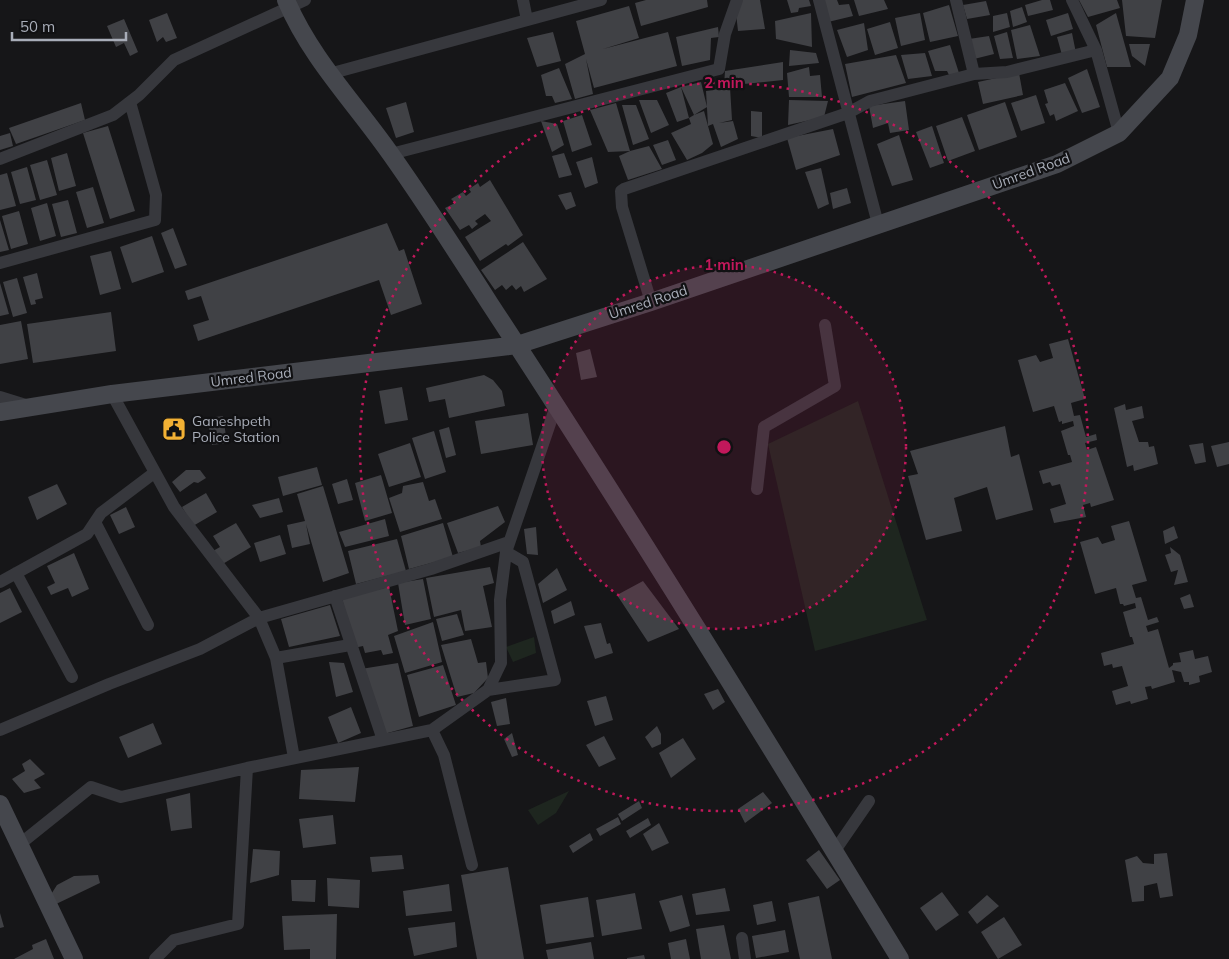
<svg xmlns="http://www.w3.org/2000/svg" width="1229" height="959" viewBox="0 0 1229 959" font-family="Mulish,sans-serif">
<rect width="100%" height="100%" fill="#161618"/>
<!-- green -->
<path fill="#1e261f" d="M858 401 927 620 815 651 768 444Z
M534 637 536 653 513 662 506 647Z
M569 791 556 813 538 825 528 810Z"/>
<!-- building -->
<path fill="#404145" d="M646 0H707L708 7 641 26 635 3Z
M742 0H760L765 29 738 31 736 13Z
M787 0H809L811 6 799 8 798 12 791 13Z
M823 0H837L839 5 849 4 853 16 828 22Z
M854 0H884L888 9 859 16Z
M1042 0H1050L1053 10 1028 16 1025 5Z
M1079 0H1117L1120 8 1088 17Z
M1122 0H1162L1155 38 1126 36Z
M986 1 990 15 967 19 963 5Z
M949 5 958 36 930 42 923 13Z
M629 6 639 38 603 49 668 32 677 66 594 88 586 59 593 94 575 99 565 64 585 54 576 21Z
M1022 7 1027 22 1013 27 1010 11Z
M167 13 177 38 166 42 163 37 157 42 149 20Z
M811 13 812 47 776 39 775 21Z
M920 13 925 40 901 46 895 18Z
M1007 13 1010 27 993 32V16Z
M1068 13 1073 29 1051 36 1046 20Z
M1116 13 1131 67H1107L1096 25Z
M124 19 138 52 130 56 124 43 116 47 107 26Z
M890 22 898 48 875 55 867 29Z
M864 23 868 50 847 57 837 30Z
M1030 25 1040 56 1017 59 1011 30Z
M718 27 719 37 711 38 710 60 682 66 676 37Z
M553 32 561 61 537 67 527 38Z
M1007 32 1013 58 1000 59 994 36Z
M1072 33 1076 53 1062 55 1057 37Z
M989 36 994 54 974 59 969 39Z
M1129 44H1150L1145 66 1132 56Z
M950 45 959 73 949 75 947 71H935L928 51Z
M790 50 816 53 819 63 789 66Z
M925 53 932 76 908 79 901 55Z
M896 55 906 83 852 97 845 64Z
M783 62V80L724 86 725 71Z
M809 67 810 76 820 75 822 97H789L787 73Z
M559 68 572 99 555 103 552 96H546L541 75Z
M1087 69 1100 107 1082 113 1068 78Z
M1019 73 1023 95 983 104 978 82Z
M701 82 707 107 694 115 704 111 708 126 707 108 706 91 730 87 732 120 719 123 733 121 738 139 721 147 713 124 708 126 713 144 702 153 687 160 671 133 691 124 689 118 694 115 681 87 689 118 677 122 666 93 681 87Z
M1065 83 1078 111 1056 121 1054 114 1050 116 1045 104 1048 103 1044 90Z
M1036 95 1045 123 1021 131 1011 103Z
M639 100H657L669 125 651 133Z
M789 100 828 101 824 117 788 125Z
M905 101 909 130 890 133 888 123 873 128 869 106Z
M406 102 414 132 396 138 386 108Z
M1005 102 1017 137 979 150 967 115Z
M81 103 85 120 16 144 9 128Z
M616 103 630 151 649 146 662 169 628 180 619 156 630 151 608 152 590 110Z
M622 105H636L649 139 633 145Z
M751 111 762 112V138L751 136Z
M582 115 592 145 572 152 563 121Z
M962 117 975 151 948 161 936 126Z
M541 121 557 124 564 145 552 152Z
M108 126 135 211 110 219 83 133Z
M932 126 944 163 930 168 916 132Z
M833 129 840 155 796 170 787 138Z
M10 133 13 146 0 150V136Z
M899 135 913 180 892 186 877 144Z
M668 140 676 160 662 165 653 145Z
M67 153 76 186 59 191 51 158Z
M564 153 572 175 559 178 552 156Z
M592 157 598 183 585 188 576 162Z
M47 160 57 195 40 200 30 165Z
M27 167 36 200 20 204 11 172Z
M821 168 829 204 818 209 805 172Z
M7 173 16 206 0 210V175Z
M490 180 523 235 508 246 506 244 480 261 465 237 491 221 485 214 475 221 478 224 472 229 469 225 460 230 445 208 455 203 451 199 463 192 466 196 471 192 469 189 478 183 480 187Z
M93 187 104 223 87 228 76 192Z
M847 188 851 203 833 209 830 193Z
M571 192 576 206 566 210 558 195Z
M68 200 77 233 61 237 52 204Z
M47 203 56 236 40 241 31 208Z
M19 211 28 244 11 249 2 216Z
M0 220 9 250 0 252Z
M387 223 399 251 404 249 422 304 391 315 379 280 198 341 193 325 209 320 201 296 188 300 185 291Z
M173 228 187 265 175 269 161 233Z
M152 236 164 272 132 283 120 247Z
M523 242 547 279 524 292 521 286 516 290 512 285 506 290 502 285 495 290 481 270Z
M111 251 121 289 100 295 90 256Z
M37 273 43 298 35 300 36 304 31 305 23 277Z
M17 278 27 313 13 317 3 282Z
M0 283 9 314 0 316Z
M111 312 116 351 33 363 27 324Z
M21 321 28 359 0 364V325Z
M1068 339 1085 399 1071 403 1074 416 1080 415 1086 437 1096 434 1097 440 1085 443 1087 450 1096 447 1114 500 1091 507 1090 503 1083 505 1086 517 1054 523 1050 509 1066 504 1060 484 1052 486 1050 482 1043 484 1039 471 1072 462 1070 455H1068L1061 431 1074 426 1073 421 1062 424V421L1059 422 1054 406 1033 412 1018 360 1036 355 1040 362 1053 358 1049 344Z
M590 349 597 377 581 380 576 353Z
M484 375 493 380 502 391 505 406 449 418 445 399 429 402 426 388Z
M402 387 408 420 385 424 379 391Z
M1125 404 1126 410 1142 406 1144 418 1132 421 1139 442H1148L1149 447 1154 446 1158 464 1134 471 1133 465 1127 467 1114 408Z
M528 413 533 445 481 454 475 421Z
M223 416 227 443 212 445 207 418Z
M1005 426 1011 457 1019 454 1033 510 996 520 987 487 954 498 962 531 926 540 908 476 918 474 910 451Z
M449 427 456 455 446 458 439 430Z
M434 431 446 472 425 479 412 438Z
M1229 442V464L1217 467 1211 446Z
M410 443 421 477 389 487 378 454Z
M1203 443 1206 462 1195 464 1189 445Z
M317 467 322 485 283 496 278 477Z
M186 470H200L206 478 198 483 194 482 180 492 172 482Z
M381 475 392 513 365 521 355 483Z
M347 479 353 500 338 504 332 484Z
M423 482 429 501 435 499 442 519 400 532 389 498 402 493 403 486Z
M57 484 67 504 37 520 28 497Z
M323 486 349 573 323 582 306 524 310 544 292 548 287 525 305 521 297 494Z
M206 493 217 512 193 526 182 507Z
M279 498 283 512 260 518 252 505Z
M498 506 505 522 480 541 481 547 458 553 447 523Z
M126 507 135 527 119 534 110 515Z
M385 519 389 536 345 547 339 532Z
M1129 521 1147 581 1132 585 1136 598 1141 597 1148 620 1157 617 1159 622 1146 626 1148 632 1158 629 1169 668 1173 665V663L1181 662 1179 653 1193 650 1195 659 1208 656 1212 672 1199 676 1200 682 1189 685V682H1184L1181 672 1172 670 1175 682 1152 689 1151 686 1145 687 1148 699 1131 704 1130 701 1116 705 1112 691 1128 686 1122 666 1113 668 1112 664 1104 666 1101 653 1134 644 1132 637H1130L1123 612 1136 608 1135 603 1124 606 1123 604H1120L1116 588 1095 594 1080 542 1098 537 1102 544 1115 540 1111 526Z
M236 523 251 547 221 565 213 551 220 547 213 536Z
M443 523 453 557 409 569 401 536Z
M1174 526 1178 538 1165 544 1163 531Z
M536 527 538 555 527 554 524 529Z
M280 535 286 554 260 562 254 543Z
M397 539 406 571 356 584 348 551Z
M1170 547 1180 555 1188 582 1174 585 1178 570 1171 572 1165 555 1171 553Z
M74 553 89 589 72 597 68 588 51 595 47 587 55 583 47 566Z
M490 567 494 583 483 586 492 627 465 631 461 610 434 617 426 578Z
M557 568 567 590 543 603 538 584Z
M423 579 431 619 405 625 398 583Z
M643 581 679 629 648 642 617 595Z
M389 587 398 631 388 635 393 653 383 655 381 650 365 653 363 646 354 648 342 598Z
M10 588 22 612 0 623V593Z
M1190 594 1194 607 1184 609 1180 598Z
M571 601 575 615 554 624 551 611Z
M330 605 340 636 289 647 281 619Z
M457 614 464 635 442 641 436 619Z
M433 622 442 662 405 673 394 636Z
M601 623 607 644 610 643 613 653 595 659 584 626Z
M471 639 478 663 486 662 488 678 474 693 457 697 441 645Z
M329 662 344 663 353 692 336 697Z
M398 663 413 726 384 734 361 669Z
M443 665 456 705 419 717 407 675Z
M718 689 725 702 713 710 704 694Z
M606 696 613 720 595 726 587 701Z
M506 698 510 724 497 726 491 702Z
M351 707 361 733 338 743 328 717Z
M153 723 162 744 128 758 119 737Z
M657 726 661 734V744L652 748 645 737Z
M512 733 518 755 512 757 504 739Z
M604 736 616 759 599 767 586 745Z
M683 738 696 759 671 778 659 753Z
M30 759 45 774 34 780 41 788 24 793 12 779 25 771 22 764Z
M359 767 355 802 299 799 301 770Z
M763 792 772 803 745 823 738 809Z
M190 793 192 828 171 831 166 799Z
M639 801 642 808 622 821 618 814Z
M333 815 336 844 303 848 299 819Z
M618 817 621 824 600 836 596 829Z
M648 818 651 825 630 838 626 831Z
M659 823 669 843 652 851 643 834Z
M590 833 593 840 573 853 569 846Z
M253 849 280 851 279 875 250 883Z
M819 850 840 880 827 889 806 860Z
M1167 853 1173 896 1160 898 1157 883 1144 886V901L1132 902 1125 860 1137 856 1143 863 1154 864V854Z
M402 855 404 869 372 872 370 857Z
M508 867 524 959H477L461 875Z
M98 875 100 883 54 905 50 896 57 885 74 876Z
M327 878 360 880 359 908 328 906Z
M291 880H316L315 902 292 901Z
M449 884 452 911 406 916 403 891Z
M725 888 730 911 696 915 692 894Z
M942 892 959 915 936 931 920 908Z
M635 893 642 929 602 936 596 900Z
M682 895 690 926 670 932 659 901Z
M987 895 999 906 977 924 968 912Z
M819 896 832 959H800L788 903Z
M588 897 594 937 546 944 540 905Z
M772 901 776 921 757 925 753 905Z
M0 913 4 927 0 928Z
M337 914 336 959H310V949L284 950 282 916Z
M1004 917 1022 945 998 959 981 932Z
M455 922 457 947 414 956 408 928Z
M724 925 731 959H701L696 929Z
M785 930 789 952 756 958 752 936Z
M46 939 54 959H14L33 949 32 945Z
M686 939 690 959H671L668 943Z
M591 942 594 959H548L546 950Z
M644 955 645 959H627V958Z"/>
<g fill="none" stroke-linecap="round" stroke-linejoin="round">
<!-- street -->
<path stroke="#37383d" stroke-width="12" d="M523 0 527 20
M819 0 878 224
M956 0 974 74
M1072 0 1096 50 1119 133
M329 74 601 0
M391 154 719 69 725 34 737 0
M0 159 113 115 139 95 174 60 305 0
M0 263 155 220 156 195 130 102
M651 302 622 207 621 191 624 189 848 113 870 101 974 74 1007 72 1096 50
M112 394 174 507 259 618 276 658 294 758
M0 397 29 406
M757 489 764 427 835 386 825 325
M95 522 148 625
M16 573 72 677
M0 582 87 534 101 513 154 473
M335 596 383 740
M276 658 350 645
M488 690 555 680 523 562 506 552
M0 730 109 684 200 649 259 618 431 569 509 542
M432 730 444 755 472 865
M20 844 91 787 121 797 247 768 432 730 488 690 501 663 500 600 506 552 556 406
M838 846 869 801
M742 938 745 959
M155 959 174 940 238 924 247 768"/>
<!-- secondary -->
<path stroke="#45474d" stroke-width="18" d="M286 0C311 59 356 104 392 156 426 204 458 254 490 304 631 519 766 739 900 959
M0 412 112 394 517 345 651 302 1057 164 1119 133 1170 78 1188 35 1195 0
M0 804 74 959"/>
</g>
<!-- distance rings -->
<circle cx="724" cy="447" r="182" fill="#c2185b" fill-opacity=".12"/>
<g fill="none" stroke="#c2185b" stroke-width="2.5" stroke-dasharray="2.5 5">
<circle cx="724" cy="447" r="182"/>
<circle cx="724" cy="447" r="364"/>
</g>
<!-- icons -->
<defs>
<g id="civic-square" transform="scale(1.25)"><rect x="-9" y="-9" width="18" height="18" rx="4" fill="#f2b134" stroke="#111113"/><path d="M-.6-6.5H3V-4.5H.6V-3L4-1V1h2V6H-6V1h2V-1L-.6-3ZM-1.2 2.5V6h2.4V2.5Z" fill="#111"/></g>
</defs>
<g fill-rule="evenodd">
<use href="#civic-square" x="174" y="429"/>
</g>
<g text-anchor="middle" stroke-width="4.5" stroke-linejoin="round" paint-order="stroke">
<!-- street labels -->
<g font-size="14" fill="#a8adb8" stroke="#111113">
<text transform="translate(1031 171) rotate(-20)" y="5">Umred Road</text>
<text transform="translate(648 302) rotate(-18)" y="5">Umred Road</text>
<text transform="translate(251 377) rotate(-7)" y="5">Umred Road</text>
</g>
<!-- poi labels -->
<g font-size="14" fill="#a8adb8" stroke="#111113" text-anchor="start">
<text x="192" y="426">Ganeshpeth<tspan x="192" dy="16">Police Station</tspan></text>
</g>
</g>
<circle cx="724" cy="447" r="8" fill="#c2185b" stroke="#111113" stroke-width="2.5"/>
<g font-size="15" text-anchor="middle" font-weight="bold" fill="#c2185b" stroke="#111113" stroke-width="4.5" stroke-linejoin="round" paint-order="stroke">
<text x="724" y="88">2 min</text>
<text x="724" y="270">1 min</text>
</g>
<!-- scale -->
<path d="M12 32v8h114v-8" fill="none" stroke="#a8adb8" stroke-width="2.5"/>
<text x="20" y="32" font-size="15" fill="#a8adb8" stroke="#111113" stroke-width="4" paint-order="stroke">50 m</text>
</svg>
